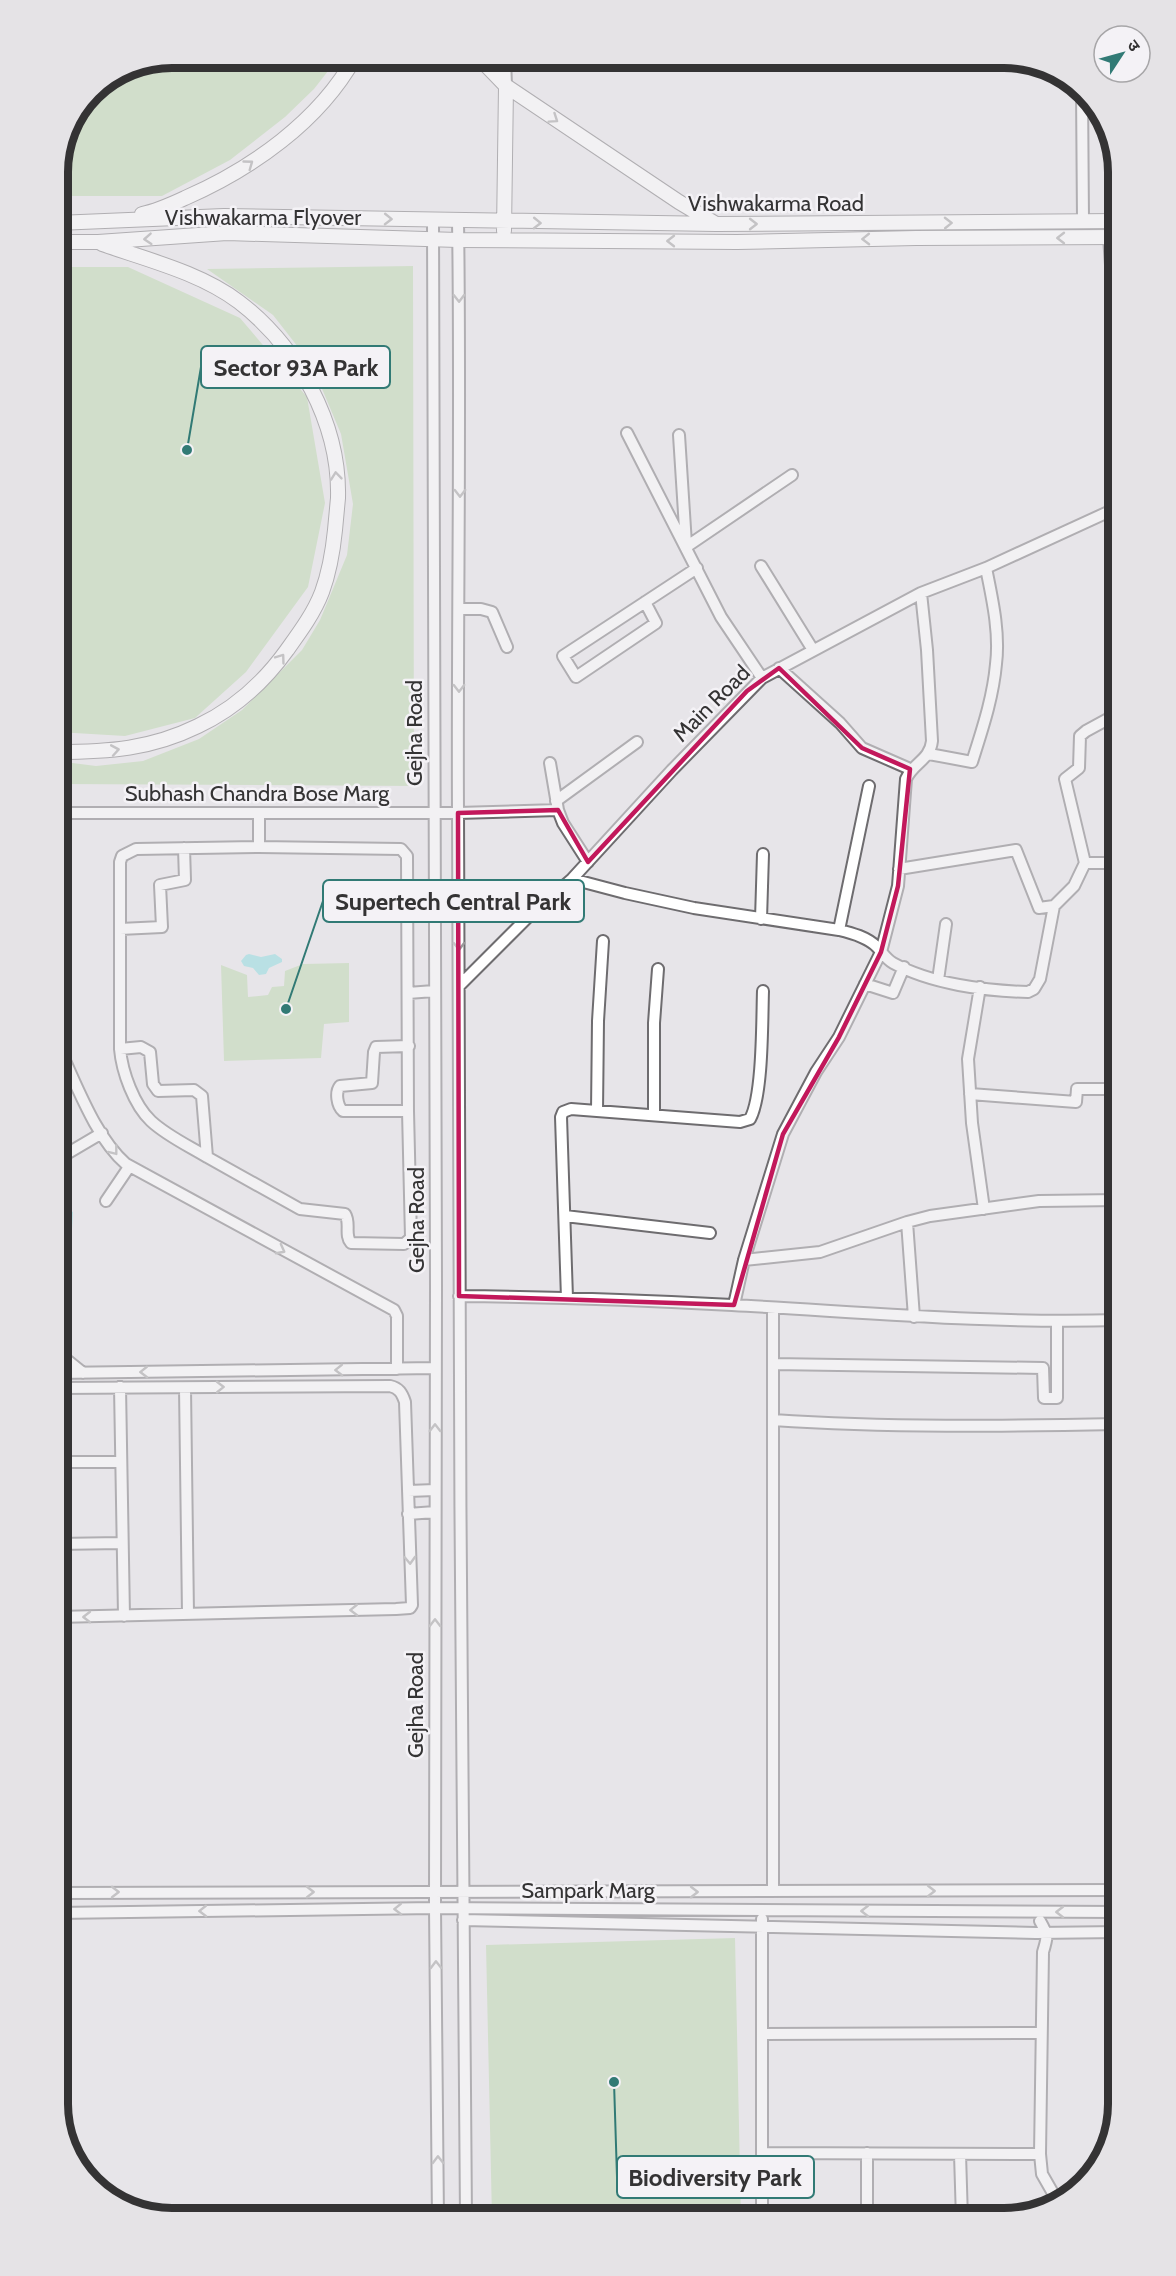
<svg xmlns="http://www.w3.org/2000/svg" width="1176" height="2276" viewBox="0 0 1176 2276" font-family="Cabin,'Noto Sans Devanagari',sans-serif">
<rect width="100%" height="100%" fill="#e7e5e9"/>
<!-- green -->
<path fill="#b7d5a7" d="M172 57H339L314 89 285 117 230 160 162 196H57V164L91 90 128 66Z
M413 266 414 786 57 784V761L96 766 143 761 199 739 242 710 302 650 320 620 347 555 353 504 341 434 312 365 273 315 207 269Z
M57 267H128L240 318 307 397 325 503 308 587 246 672 195 718 125 736 57 732Z
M349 963V1022L324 1024 321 1058 224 1061 221 965 247 975 248 997 268 995 272 987 284 986 285 971 303 964Z
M735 1938 741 2219H492L486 1945Z"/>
<!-- water -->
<path fill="#82dade" d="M249 954 261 957 275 954 282 959V962L269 968 266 974 259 975 253 968 244 966 241 961 246 955Z
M57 1203 73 1212 72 1229 58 1234Z"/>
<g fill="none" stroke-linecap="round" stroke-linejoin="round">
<!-- minor casing -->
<g stroke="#6e6c6f" stroke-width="14">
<path id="minor" d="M505 57 506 86
M1082 91 1083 220
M433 220 436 1285 435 1908 438 2219
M458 221C461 418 457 616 458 813 458 1282 462 1750 466 2219
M1109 237 1111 265 1119 275
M627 433 721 617 762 678
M679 435 686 544
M1116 509 1119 525
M686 547 792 475
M761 566 813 650
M645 602 656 623 576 677 563 656 697 568
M459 609H481L492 612 507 647
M779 668 840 723 862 748 910 769
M929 754 972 762C982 730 993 698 996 664 1000 632 992 598 986 568
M550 763 558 810 563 823 588 862
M556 801 637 742
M57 813H458L558 810
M259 813V847
M259 847 401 849 407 856 408 1111 411 1238 404 1244 351 1243C344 1235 351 1223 345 1214L300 1209 207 1157 202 1096 194 1090 158 1091 153 1084 150 1052 141 1047 120 1049V862L122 856 136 849Z
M1085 863H1119
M899 869 1016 850 1039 908 1054 906
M572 879 625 893 694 908 839 930C852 933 867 937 877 947 882 952 886 959 893 963 931 984 986 991 1028 992L1034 989 1040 979 1054 906 1074 886 1085 863 1065 779 1079 768 1080 736 1086 731 1119 713
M761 919 763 854
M120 929 162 927 160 885 185 880 184 848
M839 930 869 786
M938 980 946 924
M865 984 893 993 904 967
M459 986 527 918 572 879 672 770 762 678 921 593 986 568 1119 507
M980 987 968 1059 972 1123 984 1209
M408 993 434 991
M57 1044C76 1082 94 1136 126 1164L394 1310 397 1316V1369
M120 1049C122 1072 134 1105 151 1121 167 1136 189 1146 207 1157
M970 1094 1076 1102 1077 1089H1119
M408 1111H343C337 1106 335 1092 340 1086L372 1083 374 1052 376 1047 409 1046
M597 1111 598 1021 603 941
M654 1115V1023L658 969
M63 1156 102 1133
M106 1201 129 1167
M565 1216 710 1233
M907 1222 914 1317
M744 1260 820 1252 907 1222 930 1216 1039 1201 1119 1200
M459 1296C550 1297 641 1300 732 1305 862 1312 988 1324 1119 1320
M567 1298 561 1117 563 1112 571 1109 740 1122 750 1119C763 1096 762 1020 763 991
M734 1305 744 1260 783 1134 816 1072 839 1037 881 952 898 886 906 779C913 763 930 760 932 741L927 650 921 593
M57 1352 83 1373
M773 1364 1043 1368 1044 1398H1057V1322
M57 1373 435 1368
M120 1387 124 1616
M185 1388 188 1614
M773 1420C888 1428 1004 1426 1119 1424
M57 1462H120
M408 1491 435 1490
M408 1514 435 1512
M57 1544 121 1543
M57 1617 396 1609 410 1608 412 1605 405 1402C402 1393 399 1388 390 1386L57 1388
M773 1891V1308
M57 1893 1119 1890
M57 1913 435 1908 1119 1912
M463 1920 1036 1933 1119 1932
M1040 1921C1048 1935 1048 1936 1043 1952L1040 2154 1042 2174 1058 2202
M764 2034 1040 2033
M762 2153 1040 2154
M960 2154 962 2219
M762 2219V1919
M867 2219V2153"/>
</g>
<!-- major casing -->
<g stroke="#6e6c6f" stroke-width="16">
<path id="major" d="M478 57 506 86 679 202 716 224
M142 214C157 211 170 205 185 198 251 169 319 122 355 57
M57 223 224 216 716 224 1119 221
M504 231 506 86
M57 242H98L227 233 458 240 737 242 916 238 1119 237
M57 752C109 752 151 749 198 726 234 709 264 682 287 650 300 632 314 613 322 592 329 573 333 550 335 530 336 520 337 509 338 498 340 424 298 347 239 302 201 273 148 260 102 244"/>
</g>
<!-- minor -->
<use href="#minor" stroke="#fff" stroke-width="10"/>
<!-- major -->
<use href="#major" stroke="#fff" stroke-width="14"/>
</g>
<!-- one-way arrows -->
<defs><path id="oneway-chevron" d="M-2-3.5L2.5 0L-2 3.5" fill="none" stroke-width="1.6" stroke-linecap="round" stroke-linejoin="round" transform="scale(1.5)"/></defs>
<g stroke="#9a999a">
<use href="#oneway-chevron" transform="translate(554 119) rotate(34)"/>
<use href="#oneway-chevron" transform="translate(249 164) rotate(-36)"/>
<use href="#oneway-chevron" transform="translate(388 219) rotate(1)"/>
<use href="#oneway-chevron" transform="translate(537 223) rotate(1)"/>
<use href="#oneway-chevron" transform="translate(948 223) rotate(-1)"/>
<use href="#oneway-chevron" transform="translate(753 224)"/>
<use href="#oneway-chevron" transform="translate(1061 238) rotate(180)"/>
<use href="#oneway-chevron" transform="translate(148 239) rotate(176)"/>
<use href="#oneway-chevron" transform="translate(866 239) rotate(179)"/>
<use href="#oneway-chevron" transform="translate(671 241) rotate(-180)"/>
<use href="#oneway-chevron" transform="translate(459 298) rotate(89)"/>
<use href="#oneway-chevron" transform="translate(336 476) rotate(-96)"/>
<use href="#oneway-chevron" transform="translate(460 493) rotate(90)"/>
<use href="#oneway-chevron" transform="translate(281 658) rotate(-54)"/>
<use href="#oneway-chevron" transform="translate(459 688) rotate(90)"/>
<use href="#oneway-chevron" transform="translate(115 750) rotate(-10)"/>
<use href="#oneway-chevron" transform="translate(459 946) rotate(89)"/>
<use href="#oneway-chevron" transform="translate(114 1151) rotate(52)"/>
<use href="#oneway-chevron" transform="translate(281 1250) rotate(28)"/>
<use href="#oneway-chevron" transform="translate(339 1370) rotate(179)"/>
<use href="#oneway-chevron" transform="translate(144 1372) rotate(179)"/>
<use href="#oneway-chevron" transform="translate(220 1387) rotate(-1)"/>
<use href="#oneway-chevron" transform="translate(435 1428) rotate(-90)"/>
<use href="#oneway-chevron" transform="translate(410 1560) rotate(88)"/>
<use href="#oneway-chevron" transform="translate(354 1610) rotate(179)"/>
<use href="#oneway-chevron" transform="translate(87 1617) rotate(180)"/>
<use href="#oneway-chevron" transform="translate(435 1623) rotate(-90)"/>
<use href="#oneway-chevron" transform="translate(931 1891)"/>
<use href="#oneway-chevron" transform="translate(115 1892)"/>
<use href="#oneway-chevron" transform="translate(310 1892)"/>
<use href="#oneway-chevron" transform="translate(694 1892)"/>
<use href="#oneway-chevron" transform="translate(398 1909) rotate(179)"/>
<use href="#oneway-chevron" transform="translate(203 1911) rotate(179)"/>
<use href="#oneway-chevron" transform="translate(865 1911) rotate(-180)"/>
<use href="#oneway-chevron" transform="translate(1060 1912) rotate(-180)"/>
<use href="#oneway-chevron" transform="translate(436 1965) rotate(-91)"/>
<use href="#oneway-chevron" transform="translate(438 2160) rotate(-91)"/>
</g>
<!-- marked area -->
<path d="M0 0H1176V2276H0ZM779 668 862 748 910 769 898 886 881 952 839 1037 783 1134 734 1305 459 1296 458 813 558 810 588 862 747 691Z" fill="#e7e5e9" fill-opacity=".55" fill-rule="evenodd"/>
<path fill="none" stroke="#c2185b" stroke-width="4.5" stroke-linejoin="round" d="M779 668 862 748 910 769 898 886 881 952 839 1037 783 1134 734 1305 459 1296 458 813 558 810 588 862 747 691Z"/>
<g text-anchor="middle" stroke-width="5" stroke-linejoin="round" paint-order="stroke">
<!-- street labels -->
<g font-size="22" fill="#343334" stroke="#f4f2f6">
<text x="776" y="211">Vishwakarma Road</text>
<text x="263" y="225">Vishwakarma Flyover</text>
<text transform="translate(711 703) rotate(-45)" y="8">Main Road</text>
<text transform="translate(414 733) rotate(-90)" y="8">Gejha Road</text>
<text x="257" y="801">Subhash Chandra Bose Marg</text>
<text transform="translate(416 1220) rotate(-90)" y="8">Gejha Road</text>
<text transform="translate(415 1705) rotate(-90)" y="8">Gejha Road</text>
<text x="588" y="1898">Sampark Marg</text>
</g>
</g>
<!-- crop -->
<path d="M0 0H1176V2276H0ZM172 68H1004A104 104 0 0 1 1108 172V2104A104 104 0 0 1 1004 2208H172A104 104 0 0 1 68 2104V172A104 104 0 0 1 172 68Z" fill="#e5e3e6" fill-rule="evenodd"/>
<path fill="none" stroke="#343334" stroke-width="8" d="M172 68H1004A104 104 0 0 1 1108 172V2104A104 104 0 0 1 1004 2208H172A104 104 0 0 1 68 2104V172A104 104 0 0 1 172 68Z"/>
<!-- callouts -->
<path fill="none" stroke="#317a75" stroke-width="2" d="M187 450L201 367M286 1009L323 901M614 2082L617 2177"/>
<g fill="#317a75" stroke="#f4f2f6" stroke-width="2">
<circle cx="187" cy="450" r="6"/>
<circle cx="286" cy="1009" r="6"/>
<circle cx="614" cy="2082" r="6"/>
</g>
<g fill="#f4f2f6" stroke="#317a75" stroke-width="2">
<rect x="201" y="346" width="189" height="42" rx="6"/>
<rect x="323" y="880" width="261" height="42" rx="6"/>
<rect x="617" y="2156" width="197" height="42" rx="6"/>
</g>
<g font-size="24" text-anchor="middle" font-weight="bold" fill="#343334">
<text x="296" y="376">Sector 93A Park</text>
<text x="453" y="910">Supertech Central Park</text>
<text x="715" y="2186">Biodiversity Park</text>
</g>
<!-- north arrow -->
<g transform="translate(1122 54) rotate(54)"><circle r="28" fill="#f4f2f6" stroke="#a7a6a8" stroke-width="1.5"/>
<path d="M0-4.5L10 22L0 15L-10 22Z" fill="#317a75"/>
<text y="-9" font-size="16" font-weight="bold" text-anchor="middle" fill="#343334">उ</text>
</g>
</svg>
